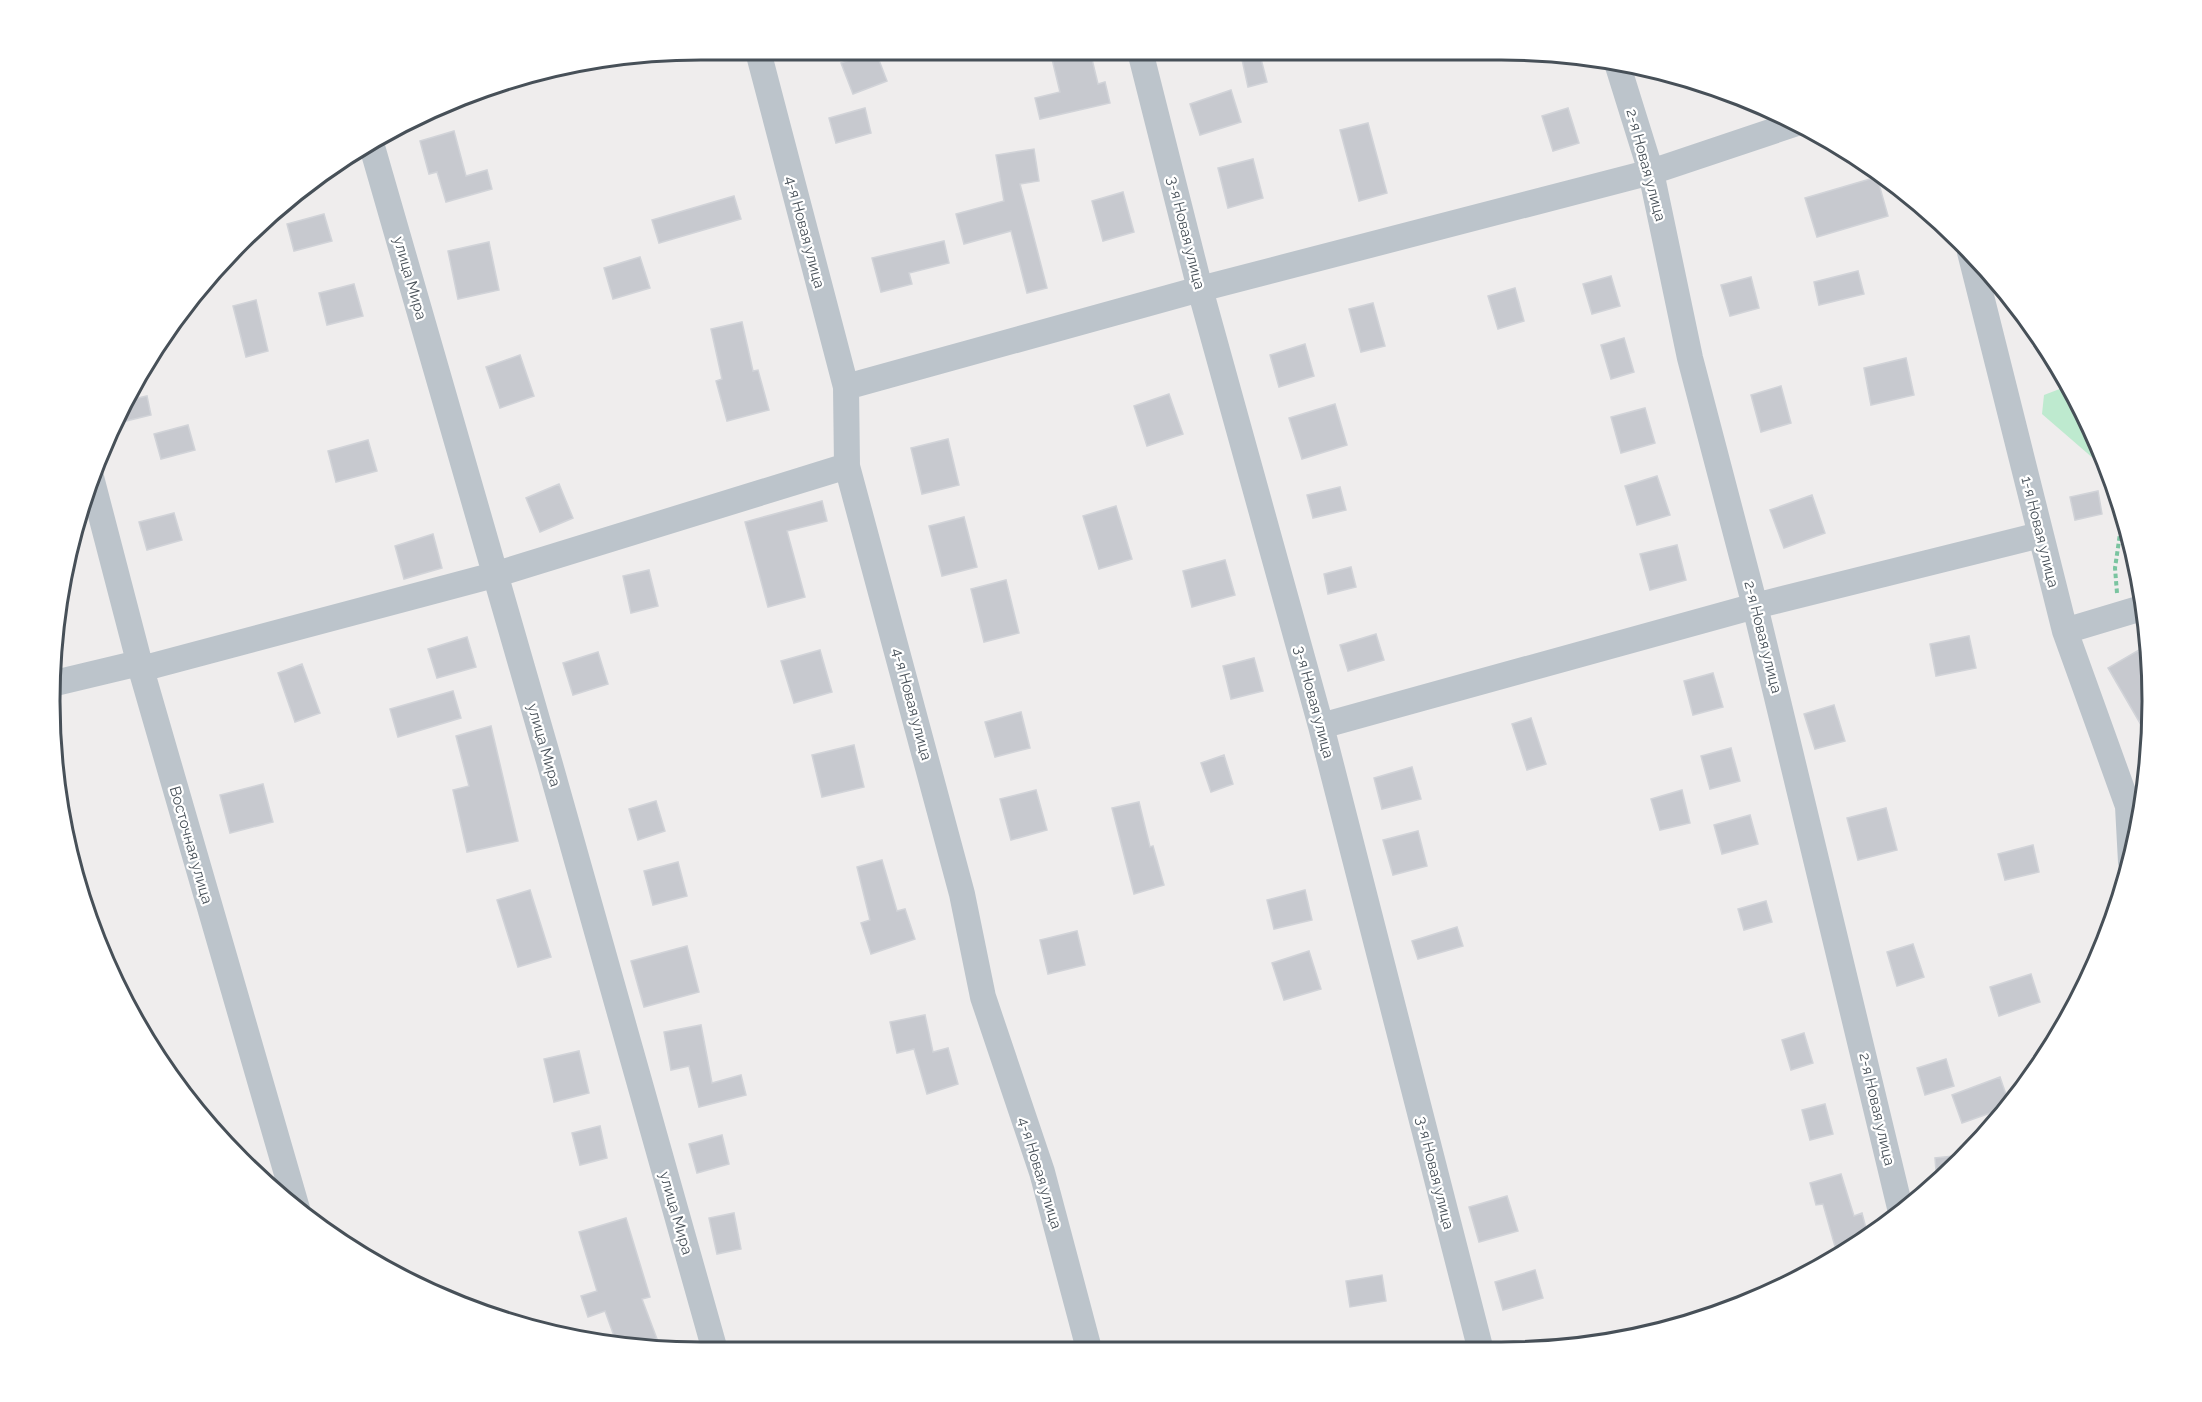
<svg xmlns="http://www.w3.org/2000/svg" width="2202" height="1402" viewBox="0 0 2202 1402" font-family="Raleway,sans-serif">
<rect width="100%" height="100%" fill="#efeded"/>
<!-- green -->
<path fill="#beeacf" d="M2070 385 2109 472 2042 414 2044 395Z"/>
<!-- building -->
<path fill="#c7c9cf" stroke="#d1d3d8" stroke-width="1.5" d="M863 55H877L887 81 853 94 841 63Z
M1051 55H1091L1098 84 1105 82 1110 103 1040 119 1035 98 1060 92Z
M1241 55H1260L1267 82 1248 87Z
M1231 90 1241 122 1200 135 1190 104Z
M865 108 871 133 836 143 829 118Z
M1568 108 1579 143 1553 151 1542 116Z
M1368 123 1387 193 1359 201 1340 130Z
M454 131 466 176 487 170 492 189 446 202 437 172 429 174 420 141Z
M1034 149 1039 181 1020 184 1047 288 1027 293 1011 231 964 244 956 214 1004 201 996 155Z
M1253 159 1263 198 1228 208 1218 168Z
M1877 177 1888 216 1817 237 1805 198Z
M1123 192 1134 232 1103 241 1092 201Z
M734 196 741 219 659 243 652 220Z
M324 214 332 241 294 251 287 224Z
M944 241 949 263 909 273 912 284 881 292 872 258Z
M489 242 499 290 458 299 448 251Z
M640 257 650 288 613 299 604 268Z
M1858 271 1864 294 1819 305 1814 282Z
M1611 276 1620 306 1592 314 1583 284Z
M1751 277 1759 308 1730 316 1721 285Z
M354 284 363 316 327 325 319 293Z
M1515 288 1524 321 1498 329 1488 296Z
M256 300 268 351 246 357 233 306Z
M1373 303 1385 346 1361 352 1349 309Z
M742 322 753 371 758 370 769 410 727 421 716 381 722 379 711 329Z
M1624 338 1634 372 1611 379 1601 345Z
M1305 344 1314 376 1279 387 1270 355Z
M520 355 534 396 500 408 486 367Z
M1906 358 1914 395 1871 405 1864 368Z
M1781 386 1791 423 1761 432 1751 395Z
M1169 394 1183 434 1147 446 1134 406Z
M147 396 151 415 126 421 122 407 125 401Z
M1335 404 1347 445 1302 459 1289 418Z
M1645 408 1655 443 1621 453 1611 417Z
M188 425 195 450 161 459 154 434Z
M948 439 959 485 922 494 911 448Z
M368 440 377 471 336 482 328 451Z
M1657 476 1670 515 1637 525 1625 486Z
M559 484 573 518 540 532 526 498Z
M1340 487 1346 510 1313 518 1307 495Z
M2098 491 2102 514 2075 520 2070 497Z
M1812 495 1825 533 1784 548 1770 510Z
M822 501 827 521 787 531 805 597 768 607 745 522Z
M1116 506 1132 559 1099 569 1083 516Z
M174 513 182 540 147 550 139 522Z
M964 517 977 567 942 576 929 526Z
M433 534 442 568 404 579 395 546Z
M1677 545 1686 580 1650 590 1640 554Z
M1225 560 1235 595 1192 607 1183 571Z
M1351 567 1356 587 1328 594 1324 574Z
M649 570 658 606 631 613 623 576Z
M1006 580 1019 633 984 642 971 589Z
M1376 634 1384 660 1348 671 1340 645Z
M1969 636 1976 668 1936 676 1930 644Z
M467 637 476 667 437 678 428 649Z
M820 650 832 692 794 703 781 661Z
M2139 650 2149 666 2151 742 2108 668Z
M598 652 608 684 573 695 563 663Z
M1254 658 1263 691 1231 699 1223 666Z
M302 664 320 713 295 722 278 673Z
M1713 673 1723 707 1693 715 1684 681Z
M453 691 461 718 398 737 390 709Z
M1834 705 1845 741 1815 749 1804 714Z
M1021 712 1030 748 995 757 985 722Z
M1531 718 1546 764 1527 770 1512 724Z
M491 726 518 841 467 852 453 790 469 786 456 736Z
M854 745 864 787 822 797 812 755Z
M1731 748 1740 781 1710 789 1701 756Z
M1224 755 1233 784 1211 792 1201 763Z
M1412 767 1421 799 1382 809 1374 778Z
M263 784 273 822 230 833 220 795Z
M1036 790 1047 830 1011 840 1000 799Z
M1682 790 1690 823 1660 830 1651 799Z
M656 801 665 831 638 840 629 809Z
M1139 802 1150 847 1153 846 1164 885 1134 894 1112 808Z
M1886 808 1897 850 1858 860 1847 818Z
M1750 815 1758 844 1722 854 1714 825Z
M1418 831 1427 866 1393 875 1383 840Z
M2033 845 2039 872 2005 880 1998 854Z
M882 860 897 911 905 909 915 939 871 954 861 923 870 920 857 867Z
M678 862 687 896 653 905 644 871Z
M530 890 551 957 518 967 497 900Z
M1305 890 1312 920 1274 929 1267 900Z
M1766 901 1772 922 1744 930 1738 909Z
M1457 927 1463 946 1418 959 1412 941Z
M1077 931 1085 965 1048 974 1040 940Z
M1913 944 1924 977 1897 986 1887 952Z
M687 946 699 992 644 1007 631 961Z
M1309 951 1321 989 1284 1000 1272 963Z
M2031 974 2040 1002 1999 1016 1990 987Z
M925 1015 933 1052 948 1048 958 1084 927 1094 914 1049 897 1053 890 1022Z
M701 1025 712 1083 741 1075 746 1095 699 1107 689 1066 671 1070 664 1032Z
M1804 1033 1813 1063 1791 1070 1782 1040Z
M579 1051 589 1093 554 1102 544 1059Z
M1946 1059 1954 1086 1925 1095 1917 1068Z
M2000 1077 2010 1106 1962 1123 1952 1095Z
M1825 1104 1833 1134 1810 1140 1802 1110Z
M600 1126 607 1158 580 1165 572 1133Z
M722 1135 729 1164 697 1173 689 1144Z
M1964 1155 1956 1164 1937 1184 1935 1158Z
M1841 1174 1854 1216 1862 1213 1868 1236 1838 1257 1823 1204 1816 1205 1810 1183Z
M1507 1196 1518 1231 1479 1242 1469 1207Z
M734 1213 741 1249 717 1254 709 1218Z
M626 1218 650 1297 642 1299 660 1347H618L605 1311 588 1317 581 1296 597 1291 579 1232Z
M1535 1270 1543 1298 1503 1310 1495 1282Z
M1382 1275 1386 1301 1350 1307 1346 1281Z"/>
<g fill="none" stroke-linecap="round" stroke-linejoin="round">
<!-- path -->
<path stroke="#7ac4a0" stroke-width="4" stroke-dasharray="4.5 3" stroke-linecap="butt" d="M2117 593 2115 568 2123 513"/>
<!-- minor -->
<path stroke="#bcc4cb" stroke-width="26" d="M759 55 846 387 847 466 962 894 983 997 1042 1172 1089 1349
M1141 55 1200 289 1321 726 1481 1351
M1617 63 1651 172 1690 358 1755 606 1901 1212
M371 143 549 761 714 1347
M1970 252 2065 631 2128 806 2138 822
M846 387 1200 289 1651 172 1794 124
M91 477 141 669 298 1212
M2065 631 2145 607
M141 669 494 575 847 466
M51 684 139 663
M1321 726 1755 606 2040 535
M2128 806 2131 862"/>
</g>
<g text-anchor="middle" stroke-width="4.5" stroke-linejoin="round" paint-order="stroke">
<!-- street labels -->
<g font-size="15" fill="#475058" stroke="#fff">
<text transform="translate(1646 165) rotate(75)" y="5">2-я Новая улица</text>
<text transform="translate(805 232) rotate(75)" y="5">4-я Новая улица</text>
<text transform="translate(1186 233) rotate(76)" y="5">3-я Новая улица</text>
<text transform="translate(410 278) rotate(74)" y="5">улица Мира</text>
<text transform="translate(2040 532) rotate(76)" y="5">1-я Новая улица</text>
<text transform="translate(1763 637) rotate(76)" y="5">2-я Новая улица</text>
<text transform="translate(1314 702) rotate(75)" y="5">3-я Новая улица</text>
<text transform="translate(912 704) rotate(75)" y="5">4-я Новая улица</text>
<text transform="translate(544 745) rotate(74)" y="5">улица Мира</text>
<text transform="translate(191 845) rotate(74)" y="5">Восточная улица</text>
<text transform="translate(1877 1109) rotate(77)" y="5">2-я Новая улица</text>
<text transform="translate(1040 1173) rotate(73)" y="5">4-я Новая улица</text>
<text transform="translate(1435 1173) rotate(76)" y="5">3-я Новая улица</text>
<text transform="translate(676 1213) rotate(74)" y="5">улица Мира</text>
</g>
</g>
<!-- crop -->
<path d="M0 0H2202V1402H0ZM701 60H1501A641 641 0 0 1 2142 701V701A641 641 0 0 1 1501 1342H701A641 641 0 0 1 60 701V701A641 641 0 0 1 701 60Z" fill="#fff" fill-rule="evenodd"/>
<path fill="none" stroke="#475058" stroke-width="3" d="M701 60H1501A641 641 0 0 1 2142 701V701A641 641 0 0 1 1501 1342H701A641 641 0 0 1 60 701V701A641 641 0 0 1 701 60Z"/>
</svg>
